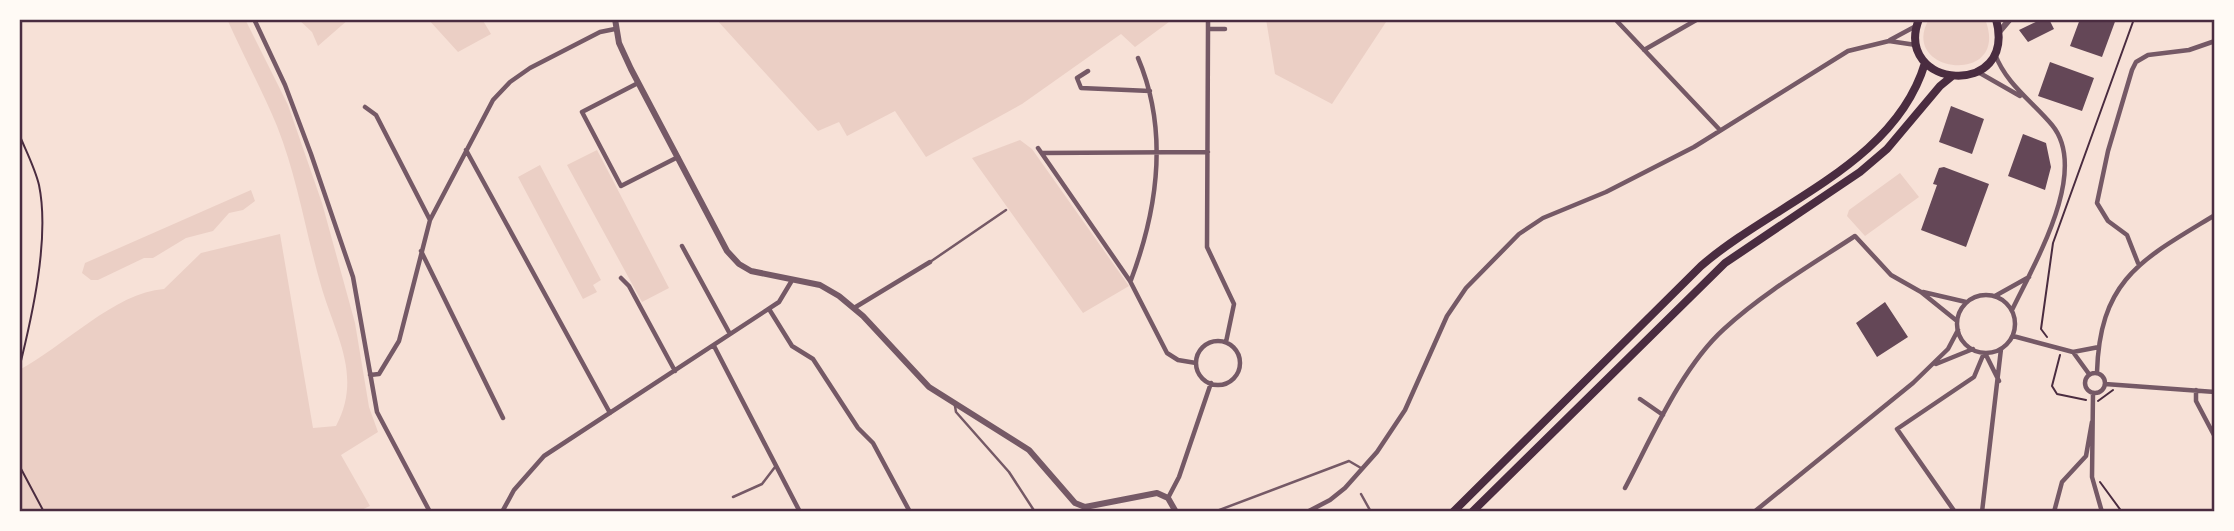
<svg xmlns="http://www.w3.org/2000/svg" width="2234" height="531" viewBox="0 0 2234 531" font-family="'Exo 2',sans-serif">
<rect width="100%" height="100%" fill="#f7e1d7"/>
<!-- green -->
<path fill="#ebcfc5" d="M227 19H245L288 105 322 203 355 323 369 407 378 432 341 455 370 506 357 512H19V370C62 348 115 292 164 289L201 253 280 234 313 428 336 426C362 377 337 338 322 289 306 235 298 179 277 126 262 90 243 55 227 19Z
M298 19H349L318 46 312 32Z
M428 19H482L491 34 458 52Z
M716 19H1173L1135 47 1121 34 1022 104 926 157 895 111 847 136 839 122 818 131Z
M1266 19H1388L1332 104 1275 74Z
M1929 19H1985C2012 87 1897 74 1929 19Z
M1020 140 1032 149 1129 286 1083 313 972 158Z
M597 150 669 288 642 302 567 165Z
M540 165 601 280 593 285 597 292 583 299 518 177Z
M1900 173 1919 197 1865 236 1847 216 1849 210Z
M251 190 255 201 243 210 229 213 213 231 186 238 153 258H144L98 280H91L82 273 85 263Z"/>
<!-- building -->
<path fill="#644757" d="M2042 19H2049L2054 29 2028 42 2019 30Z
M2080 19H2116L2102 57 2070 46Z
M2050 62 2094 78 2082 111 2038 96Z
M1951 106 1984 119 1972 154 1939 142Z
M2023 134 2046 143 2051 167 2045 190 2008 176Z
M1944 167 1989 184 1966 247 1921 230 1937 185 1933 184 1939 168Z
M1885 302 1908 337 1877 357 1856 323Z"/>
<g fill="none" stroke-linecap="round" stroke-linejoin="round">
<!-- path -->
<path stroke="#4a2c40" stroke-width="2" d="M19 134C26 151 35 168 39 185 50 238 32 317 19 369
M2047 337 2041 329 2053 243 2134 19
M2060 355 2052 386 2057 394 2086 400
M2098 401 2113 390
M19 465 44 512
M2100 482 2122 512"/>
<!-- service -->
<path stroke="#755966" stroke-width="2.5" d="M930 262 1006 210
M955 406 956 412 1009 472 1035 512
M1361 494 1371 512
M733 497 762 484 775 467
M1214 512 1349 461 1361 468"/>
<!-- minor -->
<path stroke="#755966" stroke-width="4.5" d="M254 19 285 85 311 154 353 277 377 412 430 512
M1208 19V29H1225
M1615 19 1719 129
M1208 29 1207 247 1234 304 1226 342
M1890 40 1916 26
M1644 50 1698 19
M1995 54C2006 84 2032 101 2052 125 2090 171 2034 264 2012 310
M1088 71 1077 78 1081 88 1150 91
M1978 72 2020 96
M638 83 582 112 621 186 678 157
M365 107 376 115 430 220
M1038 148 1130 281 1167 353 1178 360 1196 363
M466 150 610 413
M1042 153 1208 152
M682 246 730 334
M421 251 503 418
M2138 263 2127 235 2108 221 2097 203 2108 151 2132 70 2136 62 2148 55 2189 50 2215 41
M621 278 629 286 675 371
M1131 280C1158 208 1169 131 1138 58
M1923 292 1966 302
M1957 324a29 29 0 1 1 58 0a29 29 0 1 1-58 0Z
M1995 296 2029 277
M854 308 930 262
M769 309 792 346 813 359 858 428 873 443 910 512
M2013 336 2073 352 2089 374
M1196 363a22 22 0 1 1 44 0a22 22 0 1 1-44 0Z
M714 346 800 512
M2073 352 2099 347
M1985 353 1999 381
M1936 364 1973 349
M2097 372C2100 278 2143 259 2215 215
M2085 383a10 10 0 1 1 20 0a10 10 0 1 1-20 0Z
M370 375 379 374 399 341 430 220 493 100 510 82 530 68 600 32 615 29
M2105 384 2215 392
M2196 390V401L2215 437
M2093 393 2092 477 2102 512
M1640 399 1663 415
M1625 488C1652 437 1681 368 1724 329 1763 293 1811 265 1855 236L1891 275 1921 292 1957 321
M1168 498 1179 477 1211 383
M502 512 514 490 544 456 779 302 791 282
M1307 512 1330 500 1345 488 1377 452 1405 410 1447 316 1466 288 1519 234 1543 218 1606 192 1694 147 1848 51 1889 41 1916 45
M1754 512 1913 383 1948 349 1958 330
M1955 512 1897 429 1974 377 1984 353
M1982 512 2001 349
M2054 512 2062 482 2086 456 2092 422"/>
<!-- tertiary -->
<path stroke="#755966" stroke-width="6" d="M615 19 619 43 631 69 727 251 739 264 751 271 820 285 839 296 863 316 929 387 1029 450 1075 503 1085 507 1157 493 1168 498 1176 512
M1999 32 2010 19"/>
<!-- primary -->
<path stroke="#4a2c40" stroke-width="8" d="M1919 19C1892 89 2018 100 1996 19
M1453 512 1701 266C1775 202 1895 164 1925 63
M1472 512 1725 263 1860 172 1887 149 1940 86 1951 77"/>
</g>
<!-- border -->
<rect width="2234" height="531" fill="none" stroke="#fffaf5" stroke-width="42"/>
<rect x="21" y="21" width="2192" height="489" fill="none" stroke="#4a2c40" stroke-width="2.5"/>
</svg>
